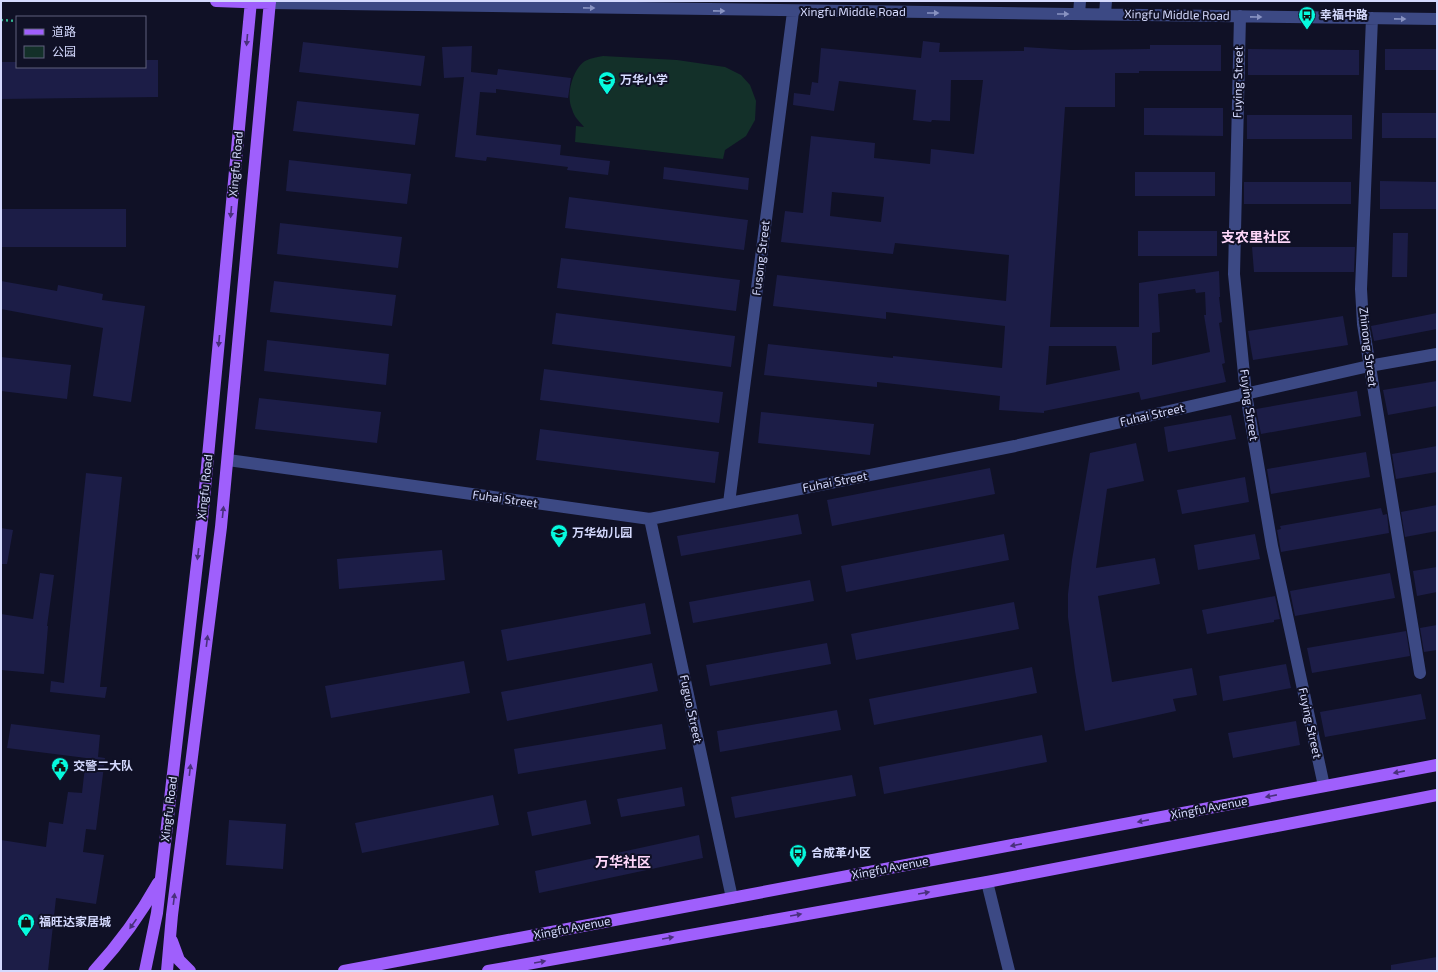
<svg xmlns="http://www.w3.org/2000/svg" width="1438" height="972" viewBox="0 0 1438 972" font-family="'Exo 2','Noto Sans SC',sans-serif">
<rect width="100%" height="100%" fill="#101126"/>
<!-- green -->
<path fill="#133029" d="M603 56 677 60 725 67 741 75 750 85 756 101 755 120 746 136 725 150 723 159 575 142 576 126 584 127C579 121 574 117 572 109 566 95 572 70 585 61 591 58 598 57 603 56Z"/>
<!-- building -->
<path fill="#1c1d47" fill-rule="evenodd" d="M923 41 940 43 939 52 1024 51V47L1071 50 1150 49V45H1221V71H1139V73H1115V107H1065L1050 327H1139V283L1219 271 1220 297H1219L1222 322 1219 323 1225 363 1222 364 1226 382 1141 400 1139 392 1044 411V413L999 410 1000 396 877 382V387L764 375 768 344 893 358V356L1002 368 1005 326 886 312V319L773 306 777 275 1006 301 1009 255 895 243 893 254 781 242 785 211 803 213 811 136 875 143 874 158 930 164 931 149 974 154 983 80H951L950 121 932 120 931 122 913 120 916 90 839 81 834 111 793 105 794 93 810 95 812 82 818 83 821 48 921 58ZM832 192 884 197 881 222 830 216ZM1195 289 1196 293 1205 292 1206 315H1204L1210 352 1152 365V333L1160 332 1158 294ZM1049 346H1116L1120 370 1046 385Z
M303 42 425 56 421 86 299 72Z
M472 46 471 72 497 75 498 69 571 78 568 98 496 89V93L480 92 476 135 561 145 560 155 610 161 608 175 567 170 568 167 487 157 486 161 455 157 464 77 444 78 442 47Z
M1248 49 1359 50V75H1248Z
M1385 49H1437V70H1385Z
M145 60H158V97L1 99V62H17V67H145Z
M297 101 419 114 415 145 293 131Z
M1144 108H1223V136L1144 135Z
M1382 113H1437V138H1382Z
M1247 115H1352V139H1247Z
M289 160 411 174 407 204 286 191Z
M664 167 749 178 748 190 663 179Z
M1135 172H1215V196H1135Z
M1380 181 1437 182V209H1380Z
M1244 182H1351V204H1244Z
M569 197 748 220 744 250 565 228Z
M1 209H126V247H1Z
M280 223 402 237 398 268 277 254Z
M1138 231H1217V256H1138Z
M1393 233H1408L1407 277H1392Z
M1252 247H1355L1354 272H1254Z
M561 258 740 280 736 311 557 288Z
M1 281 57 291 58 285 103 294 102 300 145 306 131 402 93 396 103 328 1 309Z
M274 281 396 295 392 326 270 312Z
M556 313 735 336 731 367 552 344Z
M1437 313V329L1374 341 1371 326Z
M1343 316 1348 345 1253 360 1248 331Z
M267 340 389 354 386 385 264 371Z
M1 357 71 365 67 399 1 391Z
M544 369 723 392 719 423 540 400Z
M1437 381V406L1388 415 1383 390Z
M1357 391 1361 416 1261 434 1256 409Z
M259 398 381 412 377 443 255 429Z
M761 412 874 424 870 455 758 443Z
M1231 415 1236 439 1168 452 1164 427Z
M540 429 719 452 715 483 536 460Z
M1136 443 1144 481 1107 489 1096 568 1155 558 1160 584 1098 596 1112 682 1192 668 1197 695 1173 699 1176 711 1085 731 1075 671 1068 617V594L1072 560 1090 453Z
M1437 446V472L1396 479 1392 454Z
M1366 452 1370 477 1271 494 1267 469Z
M990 468 995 494 832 526 827 500Z
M86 473 122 477 100 687H107L105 698 50 692 51 681 64 683Z
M1245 477 1249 502 1182 514 1177 490Z
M1437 505V531L1405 537 1401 512Z
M1381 508 1383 515 1387 514 1389 533 1281 552 1277 530 1281 529 1280 526Z
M798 514 802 534 681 556 677 536Z
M1 528 13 530 7 564H1Z
M1004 534 1009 560 846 592 841 566Z
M1255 534 1260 559 1198 570 1194 545Z
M442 550 445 580 339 589 337 559Z
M1437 567V592L1417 596 1413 571Z
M40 573 54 575 47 626H48L44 674 1 670V614L33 619Z
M1390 573 1395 598 1295 616 1290 591Z
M810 580 814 601 693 623 689 602Z
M1275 596 1280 619 1274 620V622L1207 634 1202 610Z
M1014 602 1019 629 856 660 851 634Z
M645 603 651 634 507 661 501 630Z
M1437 625V650L1424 652 1420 628Z
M1406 631 1410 656 1312 673 1307 648Z
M827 643 831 664 710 686 706 665Z
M464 661 470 693 331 718 325 686Z
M652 663 658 691 507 721 501 692Z
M1286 664 1291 688 1223 701 1219 676Z
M1032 667 1037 693 874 725 869 699Z
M1421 694 1426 719 1325 737 1320 712Z
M837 710 841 730 720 752 717 731Z
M1296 721 1300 745 1233 758 1228 733Z
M11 724 100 735 98 757 105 758 96 830 86 829 83 852 104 855 96 904 56 898 48 971H1V840L46 847 49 822 63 824 68 792 82 793 86 758 7 748Z
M662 724 666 749 518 774 514 749Z
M1042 735 1047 762 884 794 879 767Z
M852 775 856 796 735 818 731 797Z
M682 787 685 806 621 817 617 799Z
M493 795 499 825 362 853 355 823Z
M586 800 591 824 532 836 527 812Z
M229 820 286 824 283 869 226 865Z
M699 835 703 858 539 893 535 871Z
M1437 957V971H1391V965Z"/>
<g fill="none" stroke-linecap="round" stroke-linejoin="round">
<!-- path -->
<path stroke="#32b691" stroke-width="2.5" stroke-dasharray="2 3" stroke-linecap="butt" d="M1 20 17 21"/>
<!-- minor -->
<path stroke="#3c4984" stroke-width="12" d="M270 3C659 10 1048 15 1437 19
M1079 14 1080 1
M1105 14 1106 1
M1240 16 1234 274 1246 394 1272 546 1324 786
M1372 18 1361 289 1363 324 1420 673
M228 460 650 519 1015 446 1369 366 1437 354
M729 503 793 12
M650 519 732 898
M987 882 1009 971"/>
<!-- major -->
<path stroke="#9f5ffc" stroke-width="12" d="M216 1 270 3
M172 941 179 960 190 971
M94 971C121 942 139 917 158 883
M145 971 157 913 202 520 251 1
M167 971 172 915 221 527 270 1
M344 971 1437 765
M488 971 987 882 1437 795"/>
</g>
<!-- one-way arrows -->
<defs><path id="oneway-solid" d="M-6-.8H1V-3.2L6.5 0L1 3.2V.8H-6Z"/></defs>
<g fill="#8892c1">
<use href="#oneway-solid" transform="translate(589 8) rotate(1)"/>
<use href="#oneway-solid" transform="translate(719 11) rotate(1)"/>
<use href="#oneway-solid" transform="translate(933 13)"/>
<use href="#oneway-solid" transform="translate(1063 14)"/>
<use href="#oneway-solid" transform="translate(1256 17) rotate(1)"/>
<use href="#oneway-solid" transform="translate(1400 19) rotate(1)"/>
</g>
<g fill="#49307c">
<use href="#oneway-solid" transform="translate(247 40) rotate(95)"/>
<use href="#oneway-solid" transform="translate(231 212) rotate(95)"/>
<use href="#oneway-solid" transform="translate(219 341) rotate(95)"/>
<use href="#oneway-solid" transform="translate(223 512) rotate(-84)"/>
<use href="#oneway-solid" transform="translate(198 554) rotate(97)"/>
<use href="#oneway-solid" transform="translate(207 641) rotate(-83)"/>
<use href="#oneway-solid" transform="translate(190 770) rotate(-83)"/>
<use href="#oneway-solid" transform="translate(1399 772) rotate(169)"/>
<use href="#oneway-solid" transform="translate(1271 796) rotate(169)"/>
<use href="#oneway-solid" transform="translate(1143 821) rotate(169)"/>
<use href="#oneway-solid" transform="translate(1016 845) rotate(169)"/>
<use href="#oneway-solid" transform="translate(924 893) rotate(-10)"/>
<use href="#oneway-solid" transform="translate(174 899) rotate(-83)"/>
<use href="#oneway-solid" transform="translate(796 915) rotate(-10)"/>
<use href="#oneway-solid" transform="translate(133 924) rotate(125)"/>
<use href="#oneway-solid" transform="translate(668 938) rotate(-10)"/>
<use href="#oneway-solid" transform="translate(540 962) rotate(-10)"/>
</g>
<!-- icons -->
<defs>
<g id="bus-pin" transform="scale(0.9)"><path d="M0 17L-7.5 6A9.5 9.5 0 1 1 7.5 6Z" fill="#06fade" stroke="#101126"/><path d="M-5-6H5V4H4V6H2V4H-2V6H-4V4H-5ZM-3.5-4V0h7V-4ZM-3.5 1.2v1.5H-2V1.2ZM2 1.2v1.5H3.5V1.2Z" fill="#111"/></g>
<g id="school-pin" transform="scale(0.9)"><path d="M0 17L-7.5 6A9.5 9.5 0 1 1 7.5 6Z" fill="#06fade" stroke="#101126"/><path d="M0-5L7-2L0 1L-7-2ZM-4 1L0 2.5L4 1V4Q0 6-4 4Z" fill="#111"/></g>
<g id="civic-pin" transform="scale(0.9)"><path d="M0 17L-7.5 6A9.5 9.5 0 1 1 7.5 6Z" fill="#06fade" stroke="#101126"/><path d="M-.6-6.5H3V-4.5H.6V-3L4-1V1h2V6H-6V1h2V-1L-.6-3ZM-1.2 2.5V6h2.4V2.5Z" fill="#111"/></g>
<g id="shop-pin" transform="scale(0.9)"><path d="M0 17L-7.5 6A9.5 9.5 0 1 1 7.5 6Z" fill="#06fade" stroke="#101126"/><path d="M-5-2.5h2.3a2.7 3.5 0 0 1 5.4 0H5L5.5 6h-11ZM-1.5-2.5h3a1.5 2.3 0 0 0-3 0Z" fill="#111"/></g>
</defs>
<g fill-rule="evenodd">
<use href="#bus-pin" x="1307" y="15"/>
<use href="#school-pin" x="607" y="80"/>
<use href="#school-pin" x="559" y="533"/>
<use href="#civic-pin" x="60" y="766"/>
<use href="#bus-pin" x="798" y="853"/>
<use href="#shop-pin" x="26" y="922"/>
</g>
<g text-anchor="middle" stroke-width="4" stroke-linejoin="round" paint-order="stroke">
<!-- street labels -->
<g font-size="12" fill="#d5dafe" stroke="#101126">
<text x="853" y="16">Xingfu Middle Road</text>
<text transform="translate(1177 15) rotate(1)" y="4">Xingfu Middle Road</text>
<text transform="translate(1238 82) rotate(-89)" y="4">Fuying Street</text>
<text transform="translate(236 164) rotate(-85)" y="4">Xingfu Road</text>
<text transform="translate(761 258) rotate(-83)" y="4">Fusong Street</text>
<text transform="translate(1368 347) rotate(83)" y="4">Zhinong Street</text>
<text transform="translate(1249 405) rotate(82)" y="4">Fuying Street</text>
<text transform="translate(1152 415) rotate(-13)" y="4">Fuhai Street</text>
<text transform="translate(835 482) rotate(-11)" y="4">Fuhai Street</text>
<text transform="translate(205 487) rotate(-84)" y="4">Xingfu Road</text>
<text transform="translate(505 499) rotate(8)" y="4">Fuhai Street</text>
<text transform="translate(691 709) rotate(78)" y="4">Fuguo Street</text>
<text transform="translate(1310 723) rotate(78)" y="4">Fuying Street</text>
<text transform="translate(1209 808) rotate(-11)" y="4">Xingfu Avenue</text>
<text transform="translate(169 809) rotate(-83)" y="4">Xingfu Road</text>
<text transform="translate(890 868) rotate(-11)" y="4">Xingfu Avenue</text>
<text transform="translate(572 928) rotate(-11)" y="4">Xingfu Avenue</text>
</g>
<!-- poi labels -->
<g font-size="12" font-weight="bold" fill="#d5dafe" stroke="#101126" text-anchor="start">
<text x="1320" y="19">幸福中路</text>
<text x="620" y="84">万华小学</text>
<text x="572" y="537">万华幼儿园</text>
<text x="73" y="770">交警二大队</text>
<text x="811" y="857">合成革小区</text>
<text x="39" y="926">福旺达家居城</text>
</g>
<!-- quarter labels -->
<g font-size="14" font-weight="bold" fill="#fed7f9" stroke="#101126">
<text x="1256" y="242">支农里社区</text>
<text x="623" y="867">万华社区</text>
</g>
</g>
<!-- border -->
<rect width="1438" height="972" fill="none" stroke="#d5dafe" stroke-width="4"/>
<!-- legend -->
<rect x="16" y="16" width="130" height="52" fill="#101126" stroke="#5f617c"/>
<rect x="24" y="29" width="20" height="6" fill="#9f5ffc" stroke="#5f617c"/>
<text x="52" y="36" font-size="12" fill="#d5dafe">道路</text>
<rect x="24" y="46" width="20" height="12" fill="#133029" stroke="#5f617c"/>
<text x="52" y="56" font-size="12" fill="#d5dafe">公园</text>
</svg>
